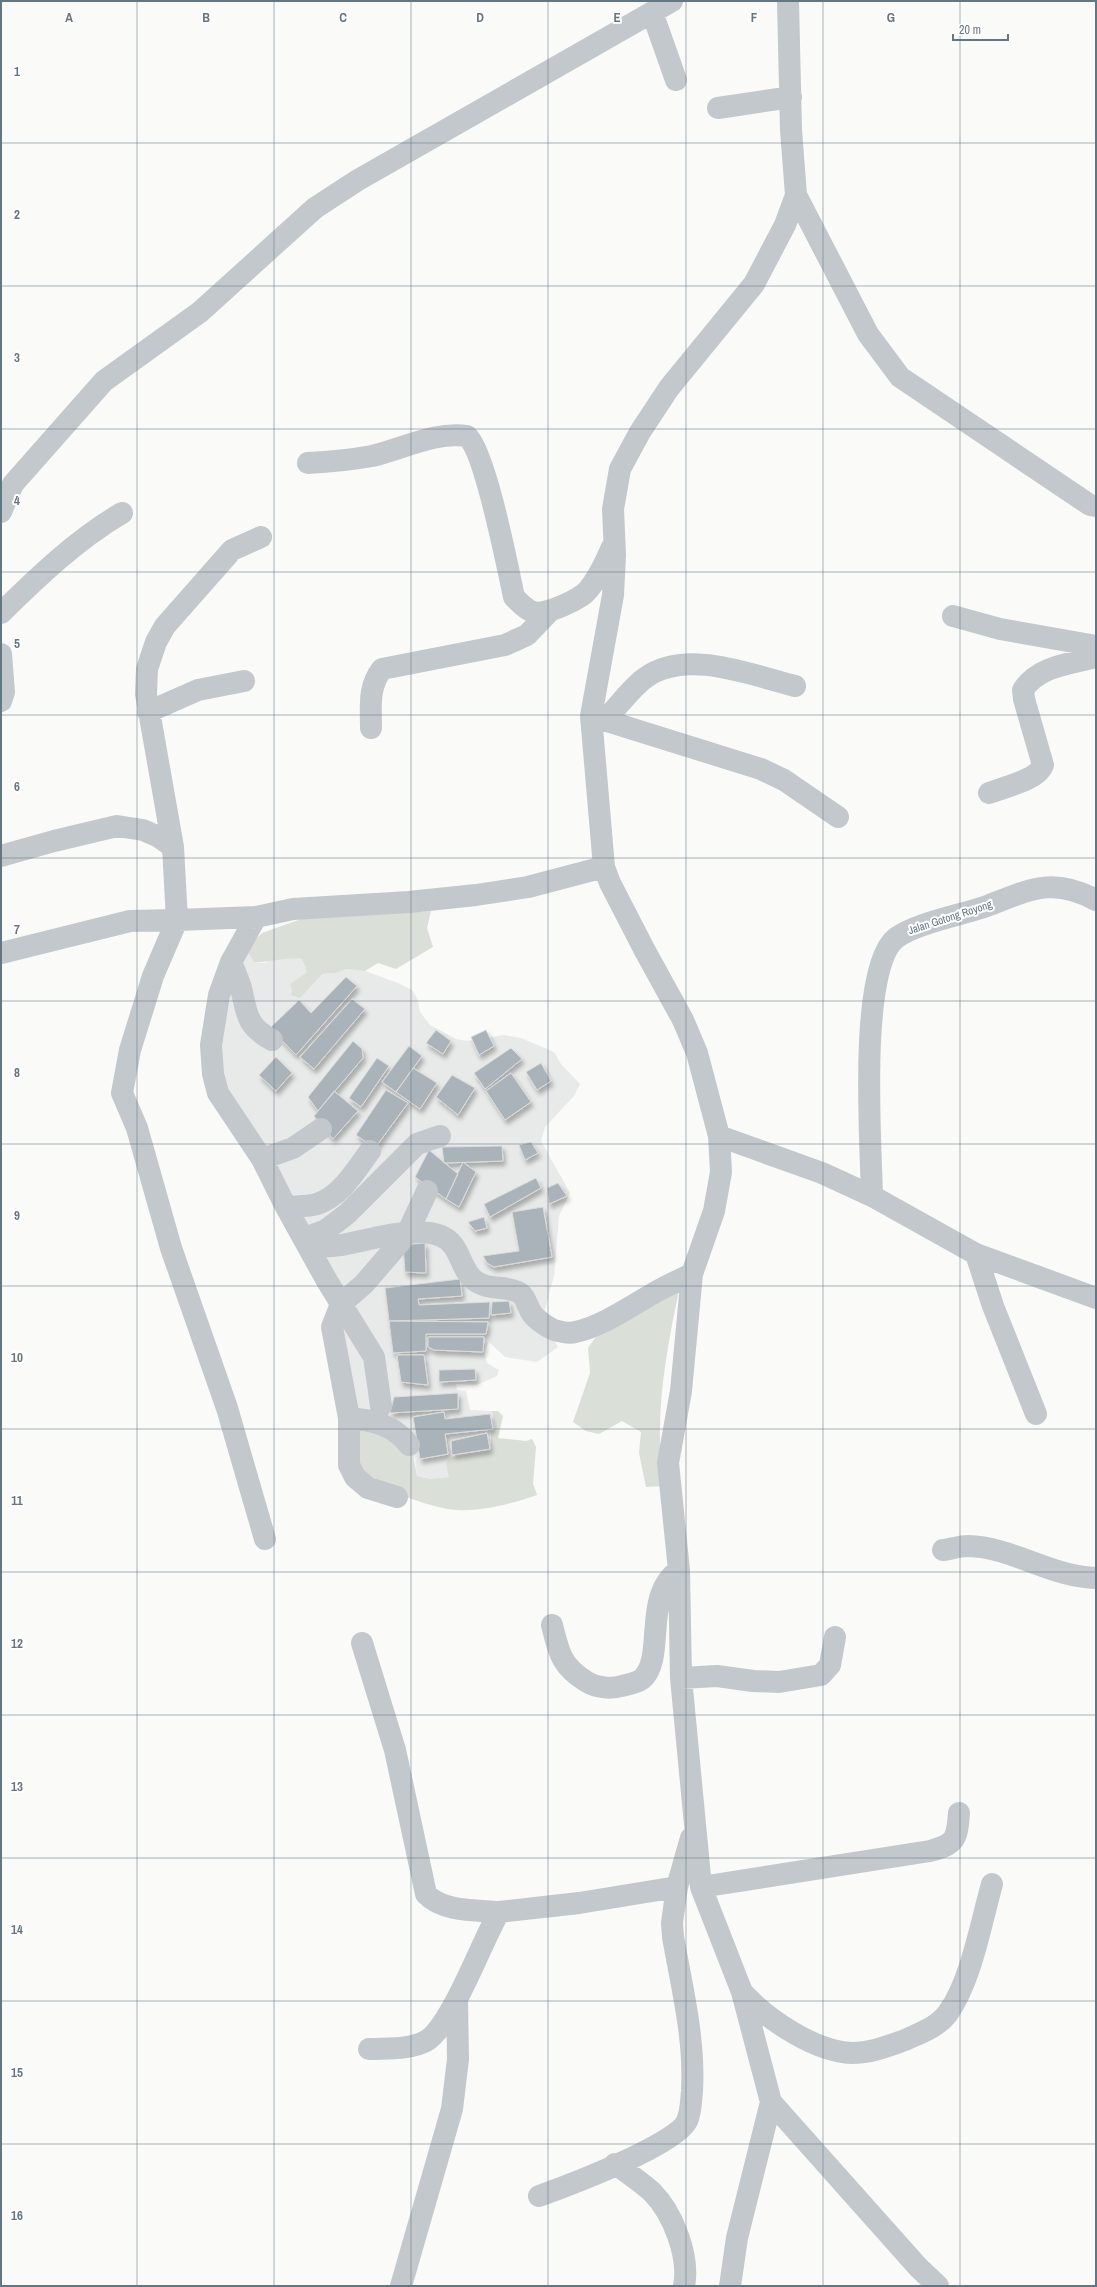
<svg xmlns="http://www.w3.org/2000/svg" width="1097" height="2287" viewBox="0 0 1097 2287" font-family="'Archivo Narrow',sans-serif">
<defs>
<filter id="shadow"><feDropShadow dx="2.5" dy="4.5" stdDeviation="2" flood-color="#0004"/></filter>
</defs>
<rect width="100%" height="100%" fill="#fafaf8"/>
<!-- built -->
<path fill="#e8e9e9" d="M247 951 254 962 266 963 271 959 290 957 302 959 307 972 290 984 292 990 322 974 336 973 347 969 365 971 398 983 412 990 418 1000 420 1012 430 1025 456 1039 467 1041 504 1035 521 1038 554 1052 561 1064 580 1084 574 1096 545 1127 541 1141 570 1193 559 1216 554 1276 543 1317 558 1347 537 1362 505 1357 489 1342 484 1352 487 1363 499 1370 497 1376 477 1385 456 1384 457 1390 466 1391 470 1410 492 1411 495 1429 490 1438 491 1452 452 1457 449 1477 430 1479 417 1476 415 1458 363 1424 337 1341 352 1314 221 1085 223 1017 229 992Z"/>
<!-- green -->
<path fill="#dadfd7" d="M431 911 427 928 433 947 396 969 378 963 365 971 347 969 336 973 322 974 300 998 291 995 292 990 290 984 307 972 302 959C285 956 271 963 254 962L247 951 248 947 262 933 304 918Z
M680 1286C666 1352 653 1419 664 1486L646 1487 639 1453 641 1432 622 1421 599 1434 586 1431 573 1422 590 1373 588 1348 601 1330Z
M492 1411H498L503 1416 498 1438 526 1441 532 1439 536 1447 533 1484 537 1495C512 1504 470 1515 443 1508 415 1502 388 1490 363 1477L352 1439 358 1424 412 1449 417 1476 430 1479 449 1477 446 1463 452 1457 491 1451V1432L495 1429Z"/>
<!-- building -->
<path fill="#aab3b9" stroke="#dcdcda" filter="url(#shadow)" d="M346 977 357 986 296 1055 270 1028 299 1000 311 1013Z
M352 999 365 1009 314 1069 300 1057Z
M436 1030 451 1041 443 1054 426 1043Z
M486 1030 494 1046 479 1055 471 1037Z
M353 1041 362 1049 363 1058 318 1111 308 1097Z
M409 1046 422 1056 396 1092 382 1082Z
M511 1048 522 1059 485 1089 474 1073Z
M276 1057 292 1073 276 1091 259 1075Z
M377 1058 389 1066 361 1107 349 1098Z
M541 1063 551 1081 537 1090 526 1072Z
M413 1068 437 1083 420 1109 396 1092Z
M511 1073 531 1102 505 1120 486 1091Z
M452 1075 475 1088 458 1115 436 1097Z
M386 1090 408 1103 375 1148 356 1135Z
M334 1091 358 1111 333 1139 314 1116Z
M531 1142 538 1153 525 1160 519 1145Z
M502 1146 503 1161 444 1163 442 1147Z
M429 1150 458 1174 446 1199 415 1177Z
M463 1162 476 1172 459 1207 446 1199Z
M536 1178 541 1188 490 1217 484 1204Z
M558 1183 567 1196 549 1204 547 1188Z
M543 1207 552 1257 494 1267 487 1263 483 1256 519 1251 512 1212Z
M484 1217 487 1228 475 1231 468 1222Z
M425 1243 426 1273 405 1272 403 1245Z
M460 1279 462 1296 418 1299 419 1305 490 1302 489 1318 389 1321 385 1288Z
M509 1301 511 1313 491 1315 492 1302Z
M389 1321 488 1322 486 1334H426V1351L393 1353Z
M428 1337H484L483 1352 434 1350 428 1347Z
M397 1355H424L428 1385 401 1382Z
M475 1369 476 1380 439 1382V1370Z
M458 1393V1409L390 1413 394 1397Z
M444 1412 445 1419 490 1414 493 1429 445 1434 448 1454 420 1459 413 1417Z
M487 1433 490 1449 452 1455 451 1441Z"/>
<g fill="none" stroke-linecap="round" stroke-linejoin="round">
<!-- minor -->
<path stroke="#c3c8cc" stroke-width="22" d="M788 1 791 130 796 195 868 334 900 377 1090 505 1096 506
M652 12 676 80
M718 108 791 97
M796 195 785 225 754 284 669 388 640 432 620 469 613 509 615 555 613 595 591 716 604 867 610 883 644 949 683 1020 697 1053 719 1136 721 1172 714 1211 692 1274 681 1391 668 1463 679 1570 681 1678 701 1887 742 1992 771 2102 918 2267 938 2286
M308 463C329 462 350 460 372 456 402 449 436 431 467 436 485 451 508 569 514 597 520 603 525 609 533 612 545 616 581 599 588 590 599 577 606 561 612 547
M1 512 13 484 104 381 200 312 315 208 358 180 672 1
M261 537 232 550 165 626 156 642 147 669 146 694 173 847 177 920 256 917 293 909 409 902 476 895 528 887 604 867
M1 613C39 576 76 540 122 513
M953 616 1000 629 1096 646
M1 654 4 692 1 701
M148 712 198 690 244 681
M591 716 761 769 784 780 838 817
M605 720C617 708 631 688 645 678 686 648 751 675 795 686
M371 728C371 706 368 687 382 669L505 645 527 635 550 611
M989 793C1004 787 1038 780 1043 765L1024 699 1023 690C1038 666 1070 664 1096 657
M1 856 54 841 117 826 143 830 159 837 173 847
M256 917 231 962 219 995 211 1045 213 1074 218 1093 262 1159 286 1207 327 1281 374 1357 381 1406
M1 953 130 921 177 920 153 976 130 1050 122 1093 137 1128 171 1248 227 1408 265 1539
M231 962C235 972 240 982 242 992 247 1016 248 1027 272 1040
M719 1136 822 1173 872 1196 976 1254 1096 1298
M262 1159 293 1148 321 1129
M872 1196C871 1147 858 967 896 938 916 923 962 915 987 906 1029 890 1052 876 1096 900
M286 1207C295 1206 308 1207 317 1204 341 1196 356 1170 370 1151
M303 1237 310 1236 326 1230 347 1214 417 1144 440 1136
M309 1247C320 1246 331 1247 342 1245 370 1240 414 1225 441 1236 461 1244 459 1268 474 1280 488 1291 503 1285 518 1292 525 1295 527 1305 531 1312 535 1319 547 1327 554 1330 561 1332 569 1334 575 1332 601 1327 631 1306 654 1293 666 1286 679 1280 692 1274
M976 1254 993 1306 1036 1414
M349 1418C373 1420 394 1425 409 1445
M397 1497 368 1488 355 1477 349 1465V1418L332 1327 341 1304 364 1284 407 1234 427 1191
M943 1550C951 1549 960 1546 968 1546 1012 1547 1051 1577 1096 1578
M552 1625C559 1653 561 1666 587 1682 597 1688 611 1689 622 1686 629 1684 637 1683 642 1679 666 1658 642 1596 679 1570
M362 1643 395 1750 426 1894C443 1912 476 1910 499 1912
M681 1678 717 1676 753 1681 779 1682 821 1675 830 1665 835 1637
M701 1887 930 1851C956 1844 957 1839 959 1813
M743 1993C767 2019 815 2052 852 2053 871 2053 888 2046 905 2040 920 2033 938 2027 948 2013 971 1981 981 1923 992 1884
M369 2049C387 2048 409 2050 426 2041 451 2027 482 1941 499 1912L579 1903 677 1887 691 1838
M615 2164C628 2173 641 2182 652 2192 673 2213 690 2257 684 2286
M539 2196C567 2186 676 2145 687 2121 691 2112 691 2101 692 2091 695 2039 682 1988 673 1937L672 1923 677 1887
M401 2286 452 2109 458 2059 457 1999
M730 2286 737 2238 771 2102"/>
</g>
<!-- grid -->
<path fill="none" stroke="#657683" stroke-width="1" stroke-opacity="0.55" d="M137 1V2286M274 1V2286M411 1V2286M548 1V2286M686 1V2286M823 1V2286M960 1V2286M1 143H1096M1 286H1096M1 429H1096M1 572H1096M1 715H1096M1 858H1096M1 1001H1096M1 1144H1096M1 1286H1096M1 1429H1096M1 1572H1096M1 1715H1096M1 1858H1096M1 2001H1096M1 2144H1096"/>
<g text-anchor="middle" stroke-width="4" stroke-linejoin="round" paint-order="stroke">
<!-- street labels -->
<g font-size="11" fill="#657683" stroke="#fff">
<text transform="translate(950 917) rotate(-18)" y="4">Jalan Gotong Royong</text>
</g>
</g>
<g font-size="13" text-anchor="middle" font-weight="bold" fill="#657683" stroke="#fff" stroke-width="4" stroke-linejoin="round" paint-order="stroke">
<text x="69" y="22">A</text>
<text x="206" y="22">B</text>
<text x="343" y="22">C</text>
<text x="480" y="22">D</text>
<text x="617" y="22">E</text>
<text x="754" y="22">F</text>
<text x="891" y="22">G</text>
<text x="17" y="76">1</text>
<text x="17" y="219">2</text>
<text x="17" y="362">3</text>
<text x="17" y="505">4</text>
<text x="17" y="648">5</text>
<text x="17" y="791">6</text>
<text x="17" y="934">7</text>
<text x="17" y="1077">8</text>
<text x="17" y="1220">9</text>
<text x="17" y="1362">10</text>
<text x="17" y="1505">11</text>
<text x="17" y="1648">12</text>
<text x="17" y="1791">13</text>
<text x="17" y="1934">14</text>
<text x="17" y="2077">15</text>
<text x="17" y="2220">16</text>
</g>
<!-- border -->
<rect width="1097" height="2287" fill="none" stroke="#657683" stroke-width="4"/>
<!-- scale -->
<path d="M953 34v6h55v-6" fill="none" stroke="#657683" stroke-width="2"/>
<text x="959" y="34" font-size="12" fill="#657683" stroke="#ffffff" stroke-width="3" paint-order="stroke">20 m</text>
</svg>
